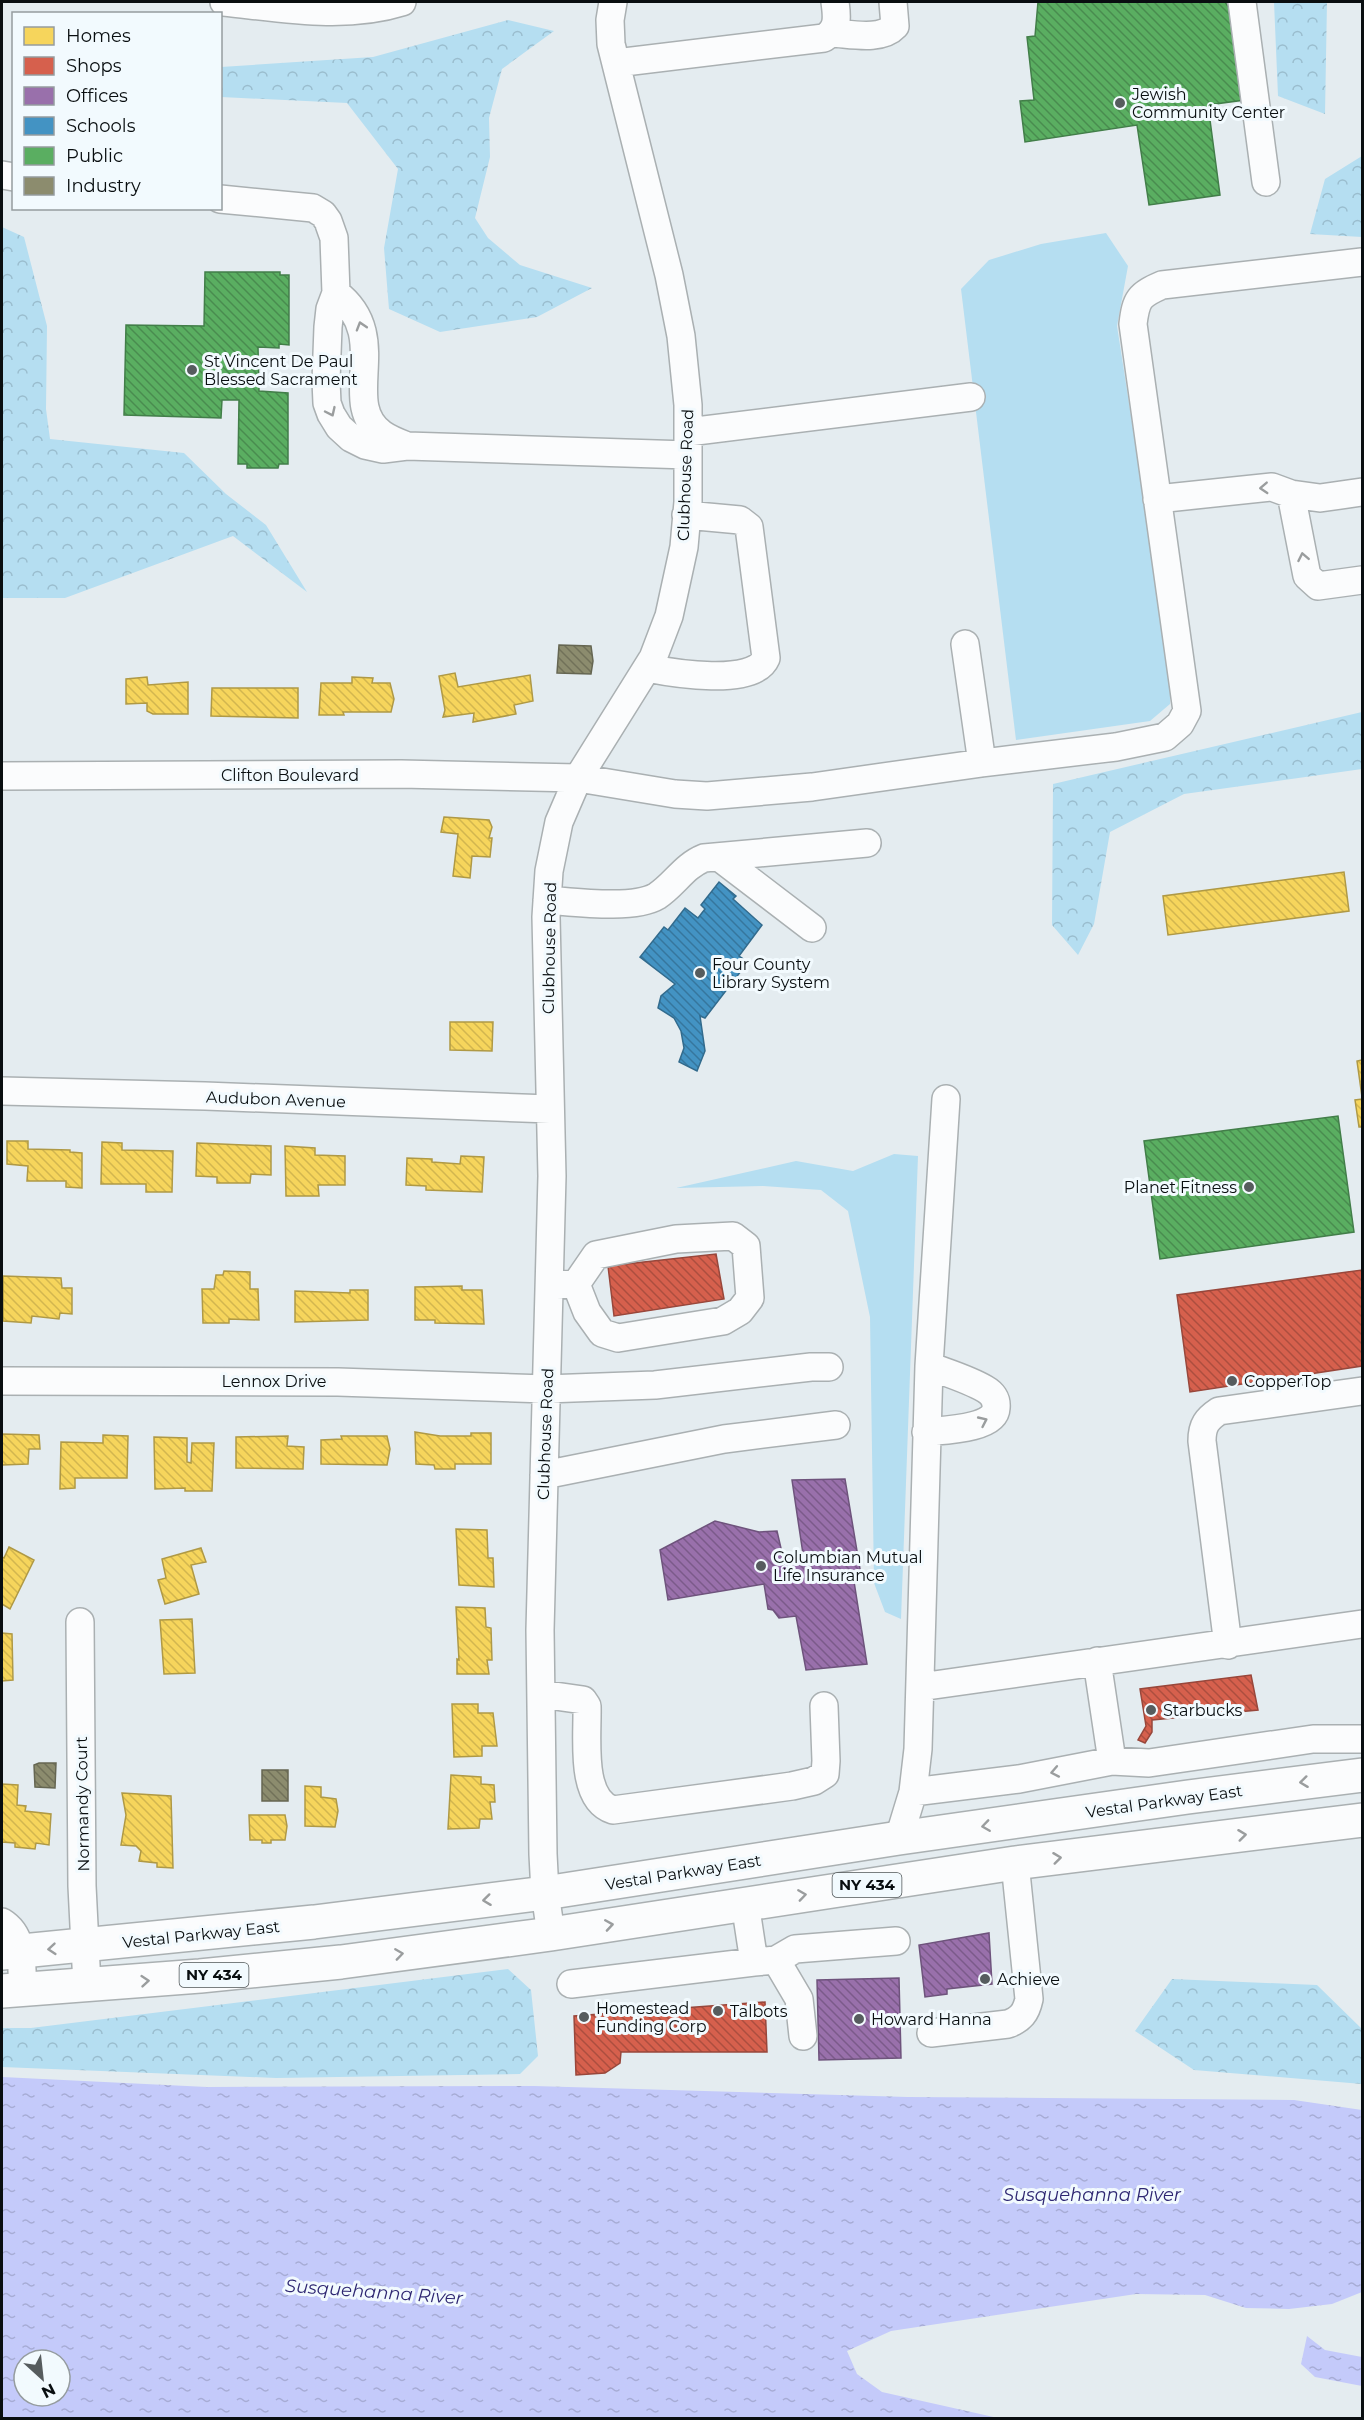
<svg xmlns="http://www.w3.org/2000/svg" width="1364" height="2420" viewBox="0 0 1364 2420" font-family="Montserrat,sans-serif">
<defs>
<pattern id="forest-crowns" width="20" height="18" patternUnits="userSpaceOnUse" patternTransform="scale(1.5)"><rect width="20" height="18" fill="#b5def1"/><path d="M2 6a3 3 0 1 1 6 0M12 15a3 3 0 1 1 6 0" fill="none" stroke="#9abdce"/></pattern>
<pattern id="water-ripples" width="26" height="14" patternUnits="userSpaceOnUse" patternTransform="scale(1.5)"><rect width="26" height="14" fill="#c4cafa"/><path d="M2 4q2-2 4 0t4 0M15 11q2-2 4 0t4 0" fill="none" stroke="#a7acd5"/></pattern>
<pattern id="homes-back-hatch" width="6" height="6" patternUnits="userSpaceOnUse" patternTransform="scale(1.5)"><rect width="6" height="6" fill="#f6d55c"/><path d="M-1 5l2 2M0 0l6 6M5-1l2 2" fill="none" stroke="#d2b64f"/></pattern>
<pattern id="shops-back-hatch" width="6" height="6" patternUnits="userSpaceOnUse" patternTransform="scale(1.5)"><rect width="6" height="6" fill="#d6604d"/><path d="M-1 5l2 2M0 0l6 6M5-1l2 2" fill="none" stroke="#ac4e3f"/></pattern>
<pattern id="offices-back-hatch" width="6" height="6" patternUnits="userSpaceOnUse" patternTransform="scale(1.5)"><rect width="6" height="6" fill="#9970ab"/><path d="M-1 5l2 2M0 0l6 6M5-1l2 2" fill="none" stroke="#7b5a8a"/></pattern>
<pattern id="schools-back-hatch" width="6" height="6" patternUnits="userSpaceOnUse" patternTransform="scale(1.5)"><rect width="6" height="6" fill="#4393c3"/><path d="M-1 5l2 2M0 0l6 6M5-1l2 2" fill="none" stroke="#36769d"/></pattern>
<pattern id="public-back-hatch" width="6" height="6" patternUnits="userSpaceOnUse" patternTransform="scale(1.5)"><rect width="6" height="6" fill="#5aae61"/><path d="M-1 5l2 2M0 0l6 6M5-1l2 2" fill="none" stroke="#498c4f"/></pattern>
<pattern id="industry-back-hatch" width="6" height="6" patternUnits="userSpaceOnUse" patternTransform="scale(1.5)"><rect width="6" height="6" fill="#8c8c6e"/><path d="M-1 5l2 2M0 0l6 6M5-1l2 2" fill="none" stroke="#717159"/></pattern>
</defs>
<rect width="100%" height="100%" fill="#e4ecf0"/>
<!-- grass -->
<path fill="#b5def1" d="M1106 233 1128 266 1117 326 1171 673 1170 704 1150 721 1016 740 961 289 989 260 1041 244Z
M894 1154 918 1156 901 1619 885 1612 874 1583 870 1317 848 1211 821 1190 763 1186 676 1188 796 1161 853 1171Z"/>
<!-- forest -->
<path fill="url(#forest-crowns)" d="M1274 2H1327L1325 114 1278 96Z
M508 20 554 31 502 69 489 118 490 157 475 218 488 238 520 265 592 288 537 317 440 332 389 309 384 248 398 169 347 103 221 97V67L373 57Z
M1362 156V237L1310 234 1325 179Z
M2 227 24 237 47 326 46 409 50 439 184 453 226 494 266 525 307 592 233 536 65 598H2Z
M1362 712V769L1184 794 1110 832 1094 924 1078 955 1052 925 1053 784Z
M508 1969 531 1990 538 2056 520 2074 276 2078 2 2067V2028H31Z
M1172 1979 1317 1985 1362 2029V2084L1194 2070 1135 2031Z"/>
<!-- water -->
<path fill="url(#water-ripples)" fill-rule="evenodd" d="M2 2077 207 2087 534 2086 908 2097 1294 2100 1362 2110V2292L1332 2304 1289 2309 1246 2308 1205 2295 1136 2294 891 2331 847 2351 857 2374 882 2392 998 2418H2ZM24 2360H60V2396H24Z
M1307 2336 1325 2350 1362 2357V2386L1315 2377 1301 2364Z"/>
<!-- homes -->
<path fill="url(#homes-back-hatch)" stroke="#af9945" stroke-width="1.5" d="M455 673 458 687 530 675 533 701 514 705 516 714 473 722 474 713 443 717 445 710 439 676Z
M147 677 148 685 188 682V714H153L147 711V703L126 704V679Z
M352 677 373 678 372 683H390L394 699 391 712H343L344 715H319L321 683H352Z
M212 688H298V718L211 716Z
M444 817 489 820 492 827 489 838H492L490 857 472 856 470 878 453 876 458 834 441 832Z
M1344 872 1349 911 1168 935 1163 896Z
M450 1022H493L492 1051 450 1050Z
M1362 1060V1097L1357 1061Z
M1362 1099V1127H1359L1355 1100Z
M7 1141H28V1149L70 1150V1152L82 1153V1188L66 1187V1181H27L28 1166 7 1164Z
M102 1142 122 1143V1150L173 1151 172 1192H146V1184H101Z
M197 1143 271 1146V1175L251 1174 250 1183H217V1177L196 1176Z
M285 1146 315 1148V1155L345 1156V1185H318L319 1196H286Z
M461 1156 484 1157 482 1192 426 1190V1186L406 1185 407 1158 432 1159V1162L460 1164Z
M224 1271 250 1272V1289H258L259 1320 229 1319V1323H203L202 1289H214L216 1275H223Z
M3 1276 61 1278 62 1288H72V1314L60 1313 59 1319 32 1316 31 1323 3 1321Z
M462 1286V1290H482L484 1324 435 1323V1320H415V1287Z
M350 1290H368V1320L295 1322V1291L350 1293Z
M415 1432 440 1436H471V1433H491V1464H455V1469H435L434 1465 416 1464Z
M2 1434 39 1435 40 1449H29L28 1464 2 1465Z
M103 1435 128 1436 127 1478H75V1488L60 1489 61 1442 103 1443Z
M288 1436 287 1446 304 1447 303 1469 236 1468V1437Z
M341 1436H387L390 1449 387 1465 321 1464V1440L342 1439Z
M154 1437 187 1438V1462L191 1463 192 1443H214L212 1491H185V1488L155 1489Z
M456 1529 487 1530 488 1558H493L494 1587 459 1585Z
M9 1547 34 1560 10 1609 2 1604V1557L4 1558Z
M201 1548 206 1562 191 1565 199 1594 165 1604 158 1580 166 1578 162 1559Z
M456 1607 485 1608 486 1627 491 1628 492 1660H487L489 1674H457V1659L459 1660Z
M192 1619 195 1673 164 1674 160 1620Z
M2 1633 12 1634 13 1680 2 1681Z
M452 1704H478V1713H493L497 1746H482V1756L454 1757Z
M451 1775 481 1777V1784L494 1785 495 1802H490L492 1819H480L479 1828 448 1829Z
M2 1784 18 1785 17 1805 26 1806 25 1811 51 1814 49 1845 36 1843 35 1849 15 1847V1843L2 1842Z
M305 1786 321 1787V1797L336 1799 338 1811 335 1827 305 1826Z
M122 1793 171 1796 173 1868 157 1867V1863L139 1861 141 1851 136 1846 121 1845 126 1815Z
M249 1815H285L287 1826 285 1840H271V1843H262V1840H250Z"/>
<!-- shops -->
<path fill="url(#shops-back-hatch)" stroke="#98473b" stroke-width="1.5" d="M716 1254 724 1299 614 1316 608 1266Z
M1362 1270V1366L1190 1392 1177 1295Z
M1251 1675 1258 1710 1152 1720V1732L1145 1743 1138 1740 1146 1726 1140 1689Z
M765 2002 767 2052H621L620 2063 605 2073 576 2075 574 2016Z"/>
<!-- offices -->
<path fill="url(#offices-back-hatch)" stroke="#6e537c" stroke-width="1.5" d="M845 1479 861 1575H853L867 1664 806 1670 796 1616 779 1618 773 1610 768 1609 764 1584 668 1600 660 1550 715 1521 759 1532 777 1531 783 1557 803 1554 792 1480Z
M989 1933 992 1984 947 1989V1994L925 1997 919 1945Z
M899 1978 901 2058 819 2060 817 1980Z"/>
<!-- schools -->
<path fill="url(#schools-back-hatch)" stroke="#326b8d" stroke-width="1.5" d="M719 882 736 896 733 899 762 925 739 956 748 962 705 1018 700 1016 705 1051 697 1071 679 1062 684 1048 681 1031 674 1018 658 1008 661 996 675 984 640 957 664 927 668 930 685 908 698 918 705 909 701 905Z"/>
<!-- public -->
<path fill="url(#public-back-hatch)" stroke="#427e49" stroke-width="1.5" d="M1038 2H1225L1229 8 1239 7 1252 99 1208 105 1220 195 1149 205 1137 125 1025 142 1020 101 1034 100 1027 37 1035 36Z
M205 272H280V275H289V345L279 344V348L258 347 259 391 288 393V464H279L278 468H247V464H238L239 400H222L221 418 124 415 126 325 204 326Z
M1338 1116 1354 1232 1160 1259 1144 1141Z"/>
<!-- industry -->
<path fill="url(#industry-back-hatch)" stroke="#656652" stroke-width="1.5" d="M559 645 591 646 593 661 591 674 557 673Z
M39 1763H56L55 1788 35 1787 34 1765Z
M262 1770H288V1801H262Z"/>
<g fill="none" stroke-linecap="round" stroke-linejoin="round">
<!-- minor casing -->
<g stroke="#aab0b2" stroke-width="30">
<path id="minor" d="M224 2C281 8 345 20 402 2
M1242 2 1266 182
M832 33C851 34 881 41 895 26L893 2
M616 63 824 38C839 29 837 17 835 2
M2 175 14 177
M220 199 313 208 323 214 328 221 334 238 336 293 330 309 328 327 326 381 327 403 331 414 339 427 351 438 365 445 383 449 407 446 688 455
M336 293C394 337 338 402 382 434 389 439 399 443 407 446
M688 432 971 397
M1291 494 1307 576 1318 586 1362 580
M1157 499 1272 487 1291 494 1320 498 1362 492
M965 644 982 763
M647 668C672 673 754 687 766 658L749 527 740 520 686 515
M2 776 401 774 578 778 675 794 707 796 812 787 982 763 1116 747 1165 737 1180 724 1187 711 1133 324C1136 299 1139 295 1162 285L1362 262
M719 857 812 928
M547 900C575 902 634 910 657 896 675 884 684 866 704 858L867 843
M2 1091 205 1096 550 1109
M550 1285 576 1284 596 1255 676 1239 733 1236 746 1246 750 1298 740 1311 723 1321 618 1338 602 1333 587 1312 576 1284
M2 1381 338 1382 546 1389 655 1385 811 1367H829
M926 1432C943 1430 995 1429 996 1408 997 1399 992 1393 985 1389 968 1379 947 1373 929 1366
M544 1475 724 1439 836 1425
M80 1622 82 1886 87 1985
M1228 1645 1202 1441C1202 1425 1207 1419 1219 1411L1362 1391
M1097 1661 1112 1761
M920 1687 1362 1624
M541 1694 583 1700 587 1706C588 1736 579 1799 613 1810L792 1786 814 1781 825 1774 826 1761 824 1706
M913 1792 1019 1779 1112 1761 1149 1763 1313 1739H1362
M899 1838 913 1792 918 1749 929 1366 946 1099
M2 1922C25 1936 21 1966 23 1989
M551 1934 545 1893 543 1854 540 1630 552 1176 546 917 549 871 559 822 578 778 653 658 669 616 684 547 688 502V405L681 336 669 275 611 44 610 20 613 2
M776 1960 799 1999 803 2036
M754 1962 776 1960 795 1949 896 1941
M571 1984 754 1962 745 1903
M931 2033 1008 2024C1021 2019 1026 2013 1029 1999L1015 1863"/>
</g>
<!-- major casing -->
<g stroke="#aab0b2" stroke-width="36">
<path id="major" d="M2 1953 314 1922 545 1893 899 1838 1188 1797 1362 1775
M2 1991 200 1976 341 1962 551 1934 1015 1863 1362 1820"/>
</g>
<!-- minor -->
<use href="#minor" stroke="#fbfcfd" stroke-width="27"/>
<!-- major -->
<use href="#major" stroke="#fbfcfd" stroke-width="33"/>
</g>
<!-- one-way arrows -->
<defs><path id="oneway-chevron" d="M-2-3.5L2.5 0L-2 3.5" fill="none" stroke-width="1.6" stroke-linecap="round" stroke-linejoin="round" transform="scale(1.5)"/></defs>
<g stroke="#9a9d9e">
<use href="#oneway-chevron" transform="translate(361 326) rotate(-107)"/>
<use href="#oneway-chevron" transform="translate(331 412) rotate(65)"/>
<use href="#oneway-chevron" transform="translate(1264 488) rotate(177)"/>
<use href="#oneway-chevron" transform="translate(1303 557) rotate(-101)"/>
<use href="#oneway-chevron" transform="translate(983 1421) rotate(-25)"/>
<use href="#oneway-chevron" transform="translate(1055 1772) rotate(169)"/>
<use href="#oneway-chevron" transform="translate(1304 1782) rotate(173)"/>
<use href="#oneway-chevron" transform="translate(986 1826) rotate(172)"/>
<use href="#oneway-chevron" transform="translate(1242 1835) rotate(-7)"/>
<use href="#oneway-chevron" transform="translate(1057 1858) rotate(-7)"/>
<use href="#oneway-chevron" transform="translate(802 1895) rotate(-8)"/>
<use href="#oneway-chevron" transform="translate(487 1900) rotate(173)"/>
<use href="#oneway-chevron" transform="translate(609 1925) rotate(-9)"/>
<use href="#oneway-chevron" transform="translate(52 1949) rotate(175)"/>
<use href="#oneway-chevron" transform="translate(399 1954) rotate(-8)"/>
<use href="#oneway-chevron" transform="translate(145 1981) rotate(-5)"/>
</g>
<!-- markers -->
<g fill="#565c5e" stroke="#f2fafe" stroke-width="2">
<circle cx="1120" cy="103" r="6"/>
<circle cx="192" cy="370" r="6"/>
<circle cx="700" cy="973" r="6"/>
<circle cx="1249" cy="1187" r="6"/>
<circle cx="1232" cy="1381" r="6"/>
<circle cx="761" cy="1566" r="6"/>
<circle cx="1151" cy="1710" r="6"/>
<circle cx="985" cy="1979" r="6"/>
<circle cx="718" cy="2011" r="6"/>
<circle cx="584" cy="2017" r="6"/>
<circle cx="859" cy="2019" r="6"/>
</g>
<g text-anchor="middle" stroke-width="6" stroke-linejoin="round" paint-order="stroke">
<!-- shield labels -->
<g fill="#f2fafe" stroke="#4f5557" stroke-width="1.5">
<rect x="832.5" y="1873" width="69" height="24" rx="4.5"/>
<rect x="179.5" y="1963" width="69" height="24" rx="4.5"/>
</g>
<g font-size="15" font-weight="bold" fill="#090e10">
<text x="867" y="1890">NY 434</text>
<text x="214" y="1980">NY 434</text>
</g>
<!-- poi labels -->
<g font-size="16" fill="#090e10" stroke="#f2fafe" text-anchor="start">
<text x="1132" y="100">Jewish<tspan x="1132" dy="18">Community Center</tspan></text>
<text x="204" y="367">St Vincent De Paul<tspan x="204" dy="18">Blessed Sacrament</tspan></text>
<text x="712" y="970">Four County<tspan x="712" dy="18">Library System</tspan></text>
<text x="1237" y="1193" text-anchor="end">Planet Fitness</text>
<text x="1244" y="1387">CopperTop</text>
<text x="773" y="1563">Columbian Mutual<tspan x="773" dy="18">Life Insurance</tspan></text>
<text x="1163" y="1716">Starbucks</text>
<text x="997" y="1985">Achieve</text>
<text x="596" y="2014">Homestead<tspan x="596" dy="18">Funding Corp</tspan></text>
<text x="730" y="2017">Talbots</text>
<text x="871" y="2025">Howard Hanna</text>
</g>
<!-- street labels -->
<g font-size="16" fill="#090e10" stroke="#f2fafe">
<text transform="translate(685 475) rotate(-88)" y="6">Clubhouse Road</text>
<text x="290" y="781">Clifton Boulevard</text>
<text transform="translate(549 948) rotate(-89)" y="6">Clubhouse Road</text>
<text transform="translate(276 1099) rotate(2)" y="6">Audubon Avenue</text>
<text x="274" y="1387">Lennox Drive</text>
<text transform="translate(545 1434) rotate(-88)" y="6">Clubhouse Road</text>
<text transform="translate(1164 1801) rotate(-8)" y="6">Vestal Parkway East</text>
<text transform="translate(82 1804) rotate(-91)" y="6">Normandy Court</text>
<text transform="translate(683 1872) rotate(-9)" y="6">Vestal Parkway East</text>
<text transform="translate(201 1934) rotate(-6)" y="6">Vestal Parkway East</text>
</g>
<!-- water labels -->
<g font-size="18" font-style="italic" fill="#2e2772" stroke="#f2fafe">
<text x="1092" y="2201">Susquehanna River</text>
<text transform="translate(374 2292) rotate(4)" y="6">Susquehanna River</text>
</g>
</g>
<!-- border -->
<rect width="1364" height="2420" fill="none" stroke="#090e10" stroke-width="6"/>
<!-- legend -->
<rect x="12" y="12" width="210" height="198" fill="#f2fafe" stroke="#959c9f" stroke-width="1.5"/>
<rect x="24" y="27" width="30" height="18" fill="#f6d55c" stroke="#959c9f" stroke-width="1.5"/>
<text x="66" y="42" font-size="18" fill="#090e10">Homes</text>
<rect x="24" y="57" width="30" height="18" fill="#d6604d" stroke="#959c9f" stroke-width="1.5"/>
<text x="66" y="72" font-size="18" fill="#090e10">Shops</text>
<rect x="24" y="87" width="30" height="18" fill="#9970ab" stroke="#959c9f" stroke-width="1.5"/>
<text x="66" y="102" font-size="18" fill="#090e10">Offices</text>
<rect x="24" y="117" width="30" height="18" fill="#4393c3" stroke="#959c9f" stroke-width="1.5"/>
<text x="66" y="132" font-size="18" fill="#090e10">Schools</text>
<rect x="24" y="147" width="30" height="18" fill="#5aae61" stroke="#959c9f" stroke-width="1.5"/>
<text x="66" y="162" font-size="18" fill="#090e10">Public</text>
<rect x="24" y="177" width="30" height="18" fill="#8c8c6e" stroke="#959c9f" stroke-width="1.5"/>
<text x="66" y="192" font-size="18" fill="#090e10">Industry</text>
<!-- north arrow -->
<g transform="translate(42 2378) rotate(153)"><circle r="28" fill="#f2fafe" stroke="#959c9f" stroke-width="1.5"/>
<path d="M0-4.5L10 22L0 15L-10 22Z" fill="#565c5e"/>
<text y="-9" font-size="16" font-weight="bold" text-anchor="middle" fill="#090e10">N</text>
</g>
</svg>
